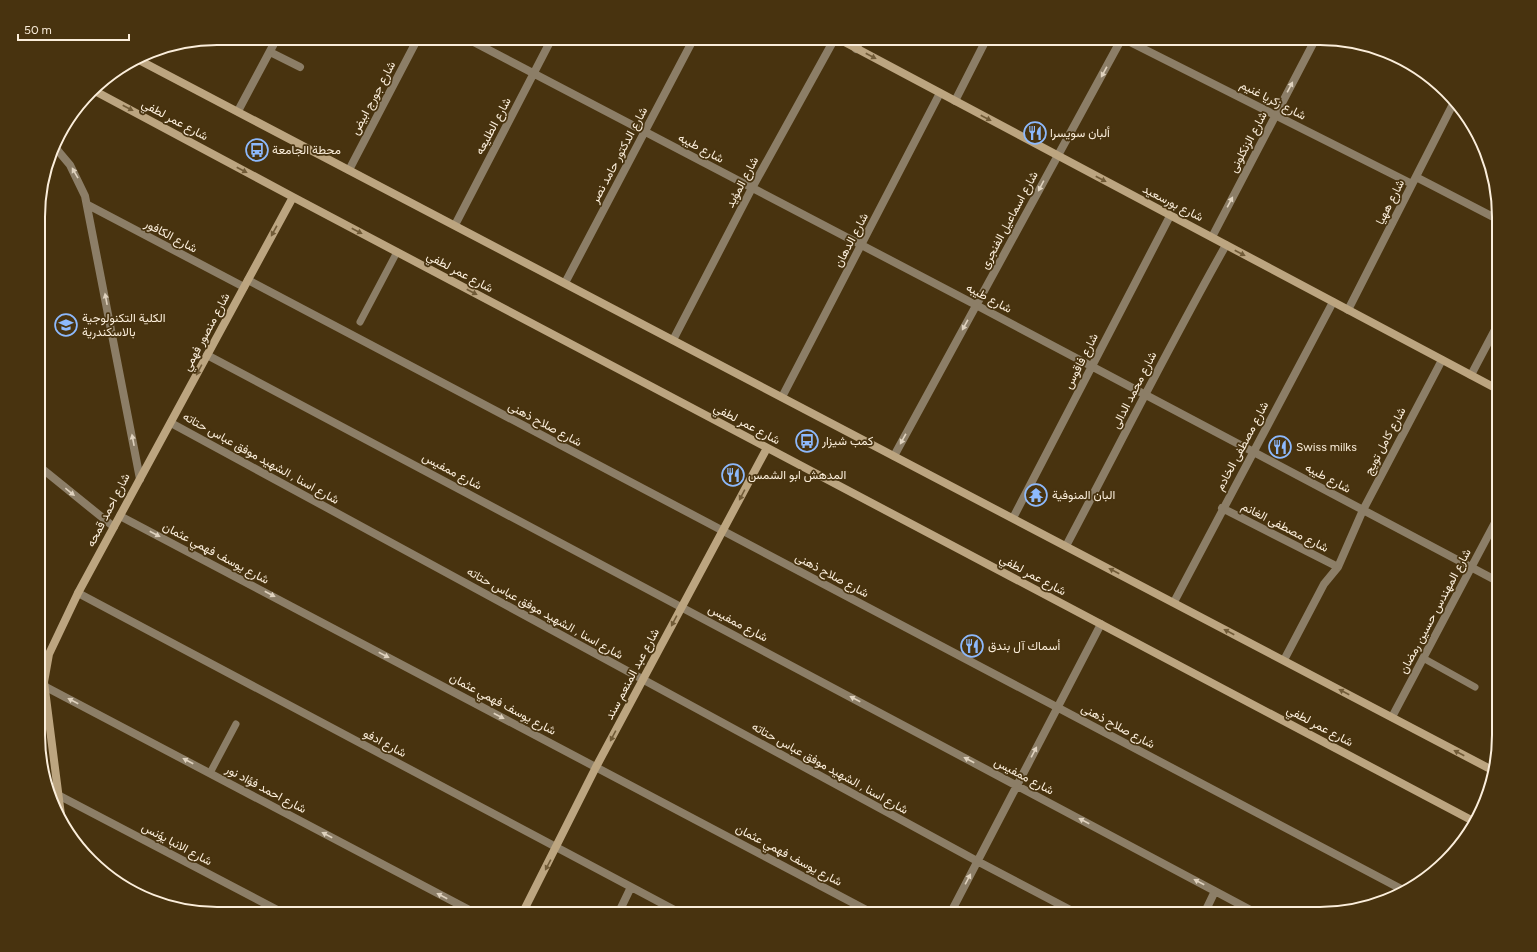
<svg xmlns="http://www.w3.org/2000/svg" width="1537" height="952" viewBox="0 0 1537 952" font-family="Figtree,Vazirmatn,sans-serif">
<rect width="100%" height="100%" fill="#48330f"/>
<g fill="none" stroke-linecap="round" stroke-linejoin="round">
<!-- lane -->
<path stroke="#8c7e67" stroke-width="7" d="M360 322 397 252
M1423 658 1475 687
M210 773 236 724"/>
<!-- street -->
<path stroke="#8c7e67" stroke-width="8" d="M466 38 976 305 1499 582
M1122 38 1412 184
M856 49 862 38
M270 52 300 67
M955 101 987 38
M238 111 277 38
M54 146 70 165 85 196 140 479
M349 170 418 38
M1416 177 1499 220
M88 205 244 287
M455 225 552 38
M1212 237 1316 38
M248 280 1405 891
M565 283 694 38
M1348 310 1453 104
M673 340 752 188 835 38
M207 355 1258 914
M1471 375 1499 322
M782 397 940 93
M171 423 977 861 1078 914
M894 456 1122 38
M40 467 114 527
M1222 508 1338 567
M120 516 874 914
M1013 518 1170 216
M1066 546C1119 446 1170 344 1226 245
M78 593 682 914
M1174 602 1333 302
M1284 660 1324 584 1338 567 1363 510 1442 360
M44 686 477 914
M1392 717 1499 515
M58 795 285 914
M618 914 631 887
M950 914 1101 624
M1204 914 1215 891"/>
<!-- secondary -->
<path stroke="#bca580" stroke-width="8" d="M837 38 1499 390
M137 59 1494 771
M93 90 293 197 1475 822
M61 815 44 682 49 654 78 593 293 197
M522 914 596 767 767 448"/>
</g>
<!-- one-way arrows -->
<defs><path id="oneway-solid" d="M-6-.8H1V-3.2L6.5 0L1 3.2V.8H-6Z"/></defs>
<g fill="#715b37">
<use href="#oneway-solid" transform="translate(871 56) rotate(28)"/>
<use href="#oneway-solid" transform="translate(128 108) rotate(28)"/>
<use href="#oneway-solid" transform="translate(986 118) rotate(28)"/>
<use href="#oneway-solid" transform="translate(242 170) rotate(28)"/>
<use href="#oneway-solid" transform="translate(1101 179) rotate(28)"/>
<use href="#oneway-solid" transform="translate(274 231) rotate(119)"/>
<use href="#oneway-solid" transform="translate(357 231) rotate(28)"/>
<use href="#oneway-solid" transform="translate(1240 253) rotate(28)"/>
<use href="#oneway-solid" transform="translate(472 292) rotate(28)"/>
<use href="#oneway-solid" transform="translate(199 370) rotate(118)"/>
<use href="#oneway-solid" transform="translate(742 495) rotate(118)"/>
<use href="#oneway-solid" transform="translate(1114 571) rotate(-152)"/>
<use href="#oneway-solid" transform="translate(674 621) rotate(118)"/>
<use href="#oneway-solid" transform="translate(1229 632) rotate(-152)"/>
<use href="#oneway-solid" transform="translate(1344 692) rotate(-152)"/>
<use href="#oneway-solid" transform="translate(613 736) rotate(118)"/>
<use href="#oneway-solid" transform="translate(1459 753) rotate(-152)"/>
<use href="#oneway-solid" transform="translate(548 865) rotate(118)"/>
</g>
<g fill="#dfd2be">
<use href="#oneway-solid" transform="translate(1104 72) rotate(119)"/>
<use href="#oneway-solid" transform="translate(1290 87) rotate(-62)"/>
<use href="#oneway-solid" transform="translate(75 173) rotate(-120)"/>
<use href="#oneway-solid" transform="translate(1041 186) rotate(118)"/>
<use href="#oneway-solid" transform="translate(1230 202) rotate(-62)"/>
<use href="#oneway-solid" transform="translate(106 299) rotate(-101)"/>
<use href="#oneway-solid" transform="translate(965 325) rotate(119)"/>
<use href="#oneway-solid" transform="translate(903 439) rotate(119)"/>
<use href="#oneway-solid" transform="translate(133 440) rotate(-101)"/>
<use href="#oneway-solid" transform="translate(70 492) rotate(39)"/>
<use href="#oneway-solid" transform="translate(155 534) rotate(28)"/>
<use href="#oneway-solid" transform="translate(270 594) rotate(28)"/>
<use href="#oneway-solid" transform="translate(384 655) rotate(28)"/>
<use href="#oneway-solid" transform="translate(855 699) rotate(-152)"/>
<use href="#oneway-solid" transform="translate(73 701) rotate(-152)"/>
<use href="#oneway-solid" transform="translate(499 716) rotate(28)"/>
<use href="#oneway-solid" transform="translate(1034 752) rotate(-62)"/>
<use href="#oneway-solid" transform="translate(969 760) rotate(-152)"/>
<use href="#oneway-solid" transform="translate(188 761) rotate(-152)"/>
<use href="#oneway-solid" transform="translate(1084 821) rotate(-152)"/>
<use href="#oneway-solid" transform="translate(327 835) rotate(-152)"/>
<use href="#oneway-solid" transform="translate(968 879) rotate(-62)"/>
<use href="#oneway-solid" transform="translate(1199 882) rotate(-152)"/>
<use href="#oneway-solid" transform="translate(442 896) rotate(-152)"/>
</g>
<!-- icons -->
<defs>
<g id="restaurant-ring" transform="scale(1.15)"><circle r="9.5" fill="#48330f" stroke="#8db9fc" stroke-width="1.5"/><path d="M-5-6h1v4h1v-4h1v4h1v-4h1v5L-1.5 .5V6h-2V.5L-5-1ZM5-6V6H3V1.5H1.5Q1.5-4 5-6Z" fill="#8db9fc"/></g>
<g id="bus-ring" transform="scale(1.15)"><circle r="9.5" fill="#48330f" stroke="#8db9fc" stroke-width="1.5"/><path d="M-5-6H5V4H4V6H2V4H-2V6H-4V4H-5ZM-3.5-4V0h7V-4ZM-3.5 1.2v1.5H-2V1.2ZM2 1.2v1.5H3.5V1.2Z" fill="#8db9fc"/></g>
<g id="school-ring" transform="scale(1.15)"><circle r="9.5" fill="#48330f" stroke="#8db9fc" stroke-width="1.5"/><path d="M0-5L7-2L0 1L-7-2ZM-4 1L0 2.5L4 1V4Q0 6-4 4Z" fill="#8db9fc"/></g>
<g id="temple-ring" transform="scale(1.15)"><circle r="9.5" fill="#48330f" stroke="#8db9fc" stroke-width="1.5"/><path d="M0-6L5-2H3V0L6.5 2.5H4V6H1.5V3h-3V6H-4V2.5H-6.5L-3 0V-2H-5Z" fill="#8db9fc"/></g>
</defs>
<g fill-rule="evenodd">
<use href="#restaurant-ring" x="1035" y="133"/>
<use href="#bus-ring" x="257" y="150"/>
<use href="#school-ring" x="66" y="325"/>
<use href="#bus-ring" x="807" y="441"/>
<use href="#restaurant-ring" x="1280" y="447"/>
<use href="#restaurant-ring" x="733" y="475"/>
<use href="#temple-ring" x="1036" y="495"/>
<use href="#restaurant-ring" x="972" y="646"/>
</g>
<g text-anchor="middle" stroke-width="3.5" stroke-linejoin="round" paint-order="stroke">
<!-- street labels -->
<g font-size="12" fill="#fbeedb" stroke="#48330f">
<text transform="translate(373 98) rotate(-62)" y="4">شارع جورج ابيض</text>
<text transform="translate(1273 100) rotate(27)" y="4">شارع زكريا غنيم</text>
<text transform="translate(175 120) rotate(28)" y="4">شارع عمر لطفي</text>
<text transform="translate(493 126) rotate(-62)" y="4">شارع الطليعه</text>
<text transform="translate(1248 142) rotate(-62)" y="4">شارع الزنكلونى</text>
<text transform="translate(701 148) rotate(28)" y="4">شارع طيبه</text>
<text transform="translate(619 155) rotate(-62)" y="4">شارع الدكتور حامد نصر</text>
<text transform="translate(742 182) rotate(-62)" y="4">شارع المؤيد</text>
<text transform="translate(1390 202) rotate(-63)" y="4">شارع ههيا</text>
<text transform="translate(1173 203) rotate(27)" y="4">شارع بورسعيد</text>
<text transform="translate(1009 220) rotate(-62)" y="4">شارع اسماعيل الفنجرى</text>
<text transform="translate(171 236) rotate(28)" y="4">شارع الكافور</text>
<text transform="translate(851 240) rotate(-62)" y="4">شارع الدهان</text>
<text transform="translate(460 272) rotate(28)" y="4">شارع عمر لطفي</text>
<text transform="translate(989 298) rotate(28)" y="4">شارع طيبه</text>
<text transform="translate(206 332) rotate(-62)" y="4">شارع منصور فهمي</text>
<text transform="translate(1081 361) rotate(-63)" y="4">شارع فاقوس</text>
<text transform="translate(1134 390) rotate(-63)" y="4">شارع محمد الدالى</text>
<text transform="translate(545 424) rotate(28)" y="4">شارع صلاح ذهنى</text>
<text transform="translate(747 424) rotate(28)" y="4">شارع عمر لطفي</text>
<text transform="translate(1385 441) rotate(-62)" y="4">شارع كامل تويج</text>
<text transform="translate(1242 446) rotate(-62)" y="4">شارع مصطفى الخادم</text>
<text transform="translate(261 458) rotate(29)" y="4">شارع اسنا , الشهيد موفق عباس حتاته</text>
<text transform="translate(452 471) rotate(28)" y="4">شارع ممفيس</text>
<text transform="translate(1328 478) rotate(28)" y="4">شارع طيبه</text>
<text transform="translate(108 510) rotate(-63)" y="4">شارع احمد قمحه</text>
<text transform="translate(1285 527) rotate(27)" y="4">شارع مصطفى الغانم</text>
<text transform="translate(216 553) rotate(28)" y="4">شارع يوسف فهمي عثمان</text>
<text transform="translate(832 575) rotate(28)" y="4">شارع صلاح ذهنى</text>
<text transform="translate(1033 575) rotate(28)" y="4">شارع عمر لطفي</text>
<text transform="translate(1435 611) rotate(-62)" y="4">شارع المهندس حسين رمضان</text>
<text transform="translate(545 613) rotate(29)" y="4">شارع اسنا , الشهيد موفق عباس حتاته</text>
<text transform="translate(738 623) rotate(28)" y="4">شارع ممفيس</text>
<text transform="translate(632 674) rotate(-62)" y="4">شارع عبد المنعم سند</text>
<text transform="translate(503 704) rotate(28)" y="4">شارع يوسف فهمي عثمان</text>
<text transform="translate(1118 726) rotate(28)" y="4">شارع صلاح ذهنى</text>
<text transform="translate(1320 726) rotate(28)" y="4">شارع عمر لطفي</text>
<text transform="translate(385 743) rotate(28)" y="4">شارع ادفو</text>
<text transform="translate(830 768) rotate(29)" y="4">شارع اسنا , الشهيد موفق عباس حتاته</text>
<text transform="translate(1024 776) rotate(28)" y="4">شارع ممفيس</text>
<text transform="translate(266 789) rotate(28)" y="4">شارع احمد فؤاد نور</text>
<text transform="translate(177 844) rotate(28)" y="4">شارع الانبا يؤنس</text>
<text transform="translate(789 855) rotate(28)" y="4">شارع يوسف فهمي عثمان</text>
</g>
<!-- poi labels -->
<g font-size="12" fill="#fbeedb" stroke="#48330f" text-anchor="start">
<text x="1050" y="137">ألبان سويسرا</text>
<text x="272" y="154">محطة الجامعة</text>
<text x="82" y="322">الكلية التكنولوجية<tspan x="82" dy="14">بالاسكندرية</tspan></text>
<text x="822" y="445">كمب شيزار</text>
<text x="1296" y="451">Swiss milks</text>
<text x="748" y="479">المدهش ابو الشمس</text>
<text x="1052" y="499">البان المنوفية</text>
<text x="988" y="650">أسماك آل بندق</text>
</g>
</g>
<!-- crop -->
<path d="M0 0H1537V952H0ZM217 45H1320A172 172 0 0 1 1492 217V735A172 172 0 0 1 1320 907H217A172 172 0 0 1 45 735V217A172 172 0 0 1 217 45Z" fill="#48330f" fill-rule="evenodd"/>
<path fill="none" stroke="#fbeedb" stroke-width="2" d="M217 45H1320A172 172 0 0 1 1492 217V735A172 172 0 0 1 1320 907H217A172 172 0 0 1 45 735V217A172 172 0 0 1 217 45Z"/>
<!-- scale -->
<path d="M18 34v6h111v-6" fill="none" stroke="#fbeedb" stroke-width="2"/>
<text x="24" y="34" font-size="12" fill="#fbeedb" stroke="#48330f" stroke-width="3" paint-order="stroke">50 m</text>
</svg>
